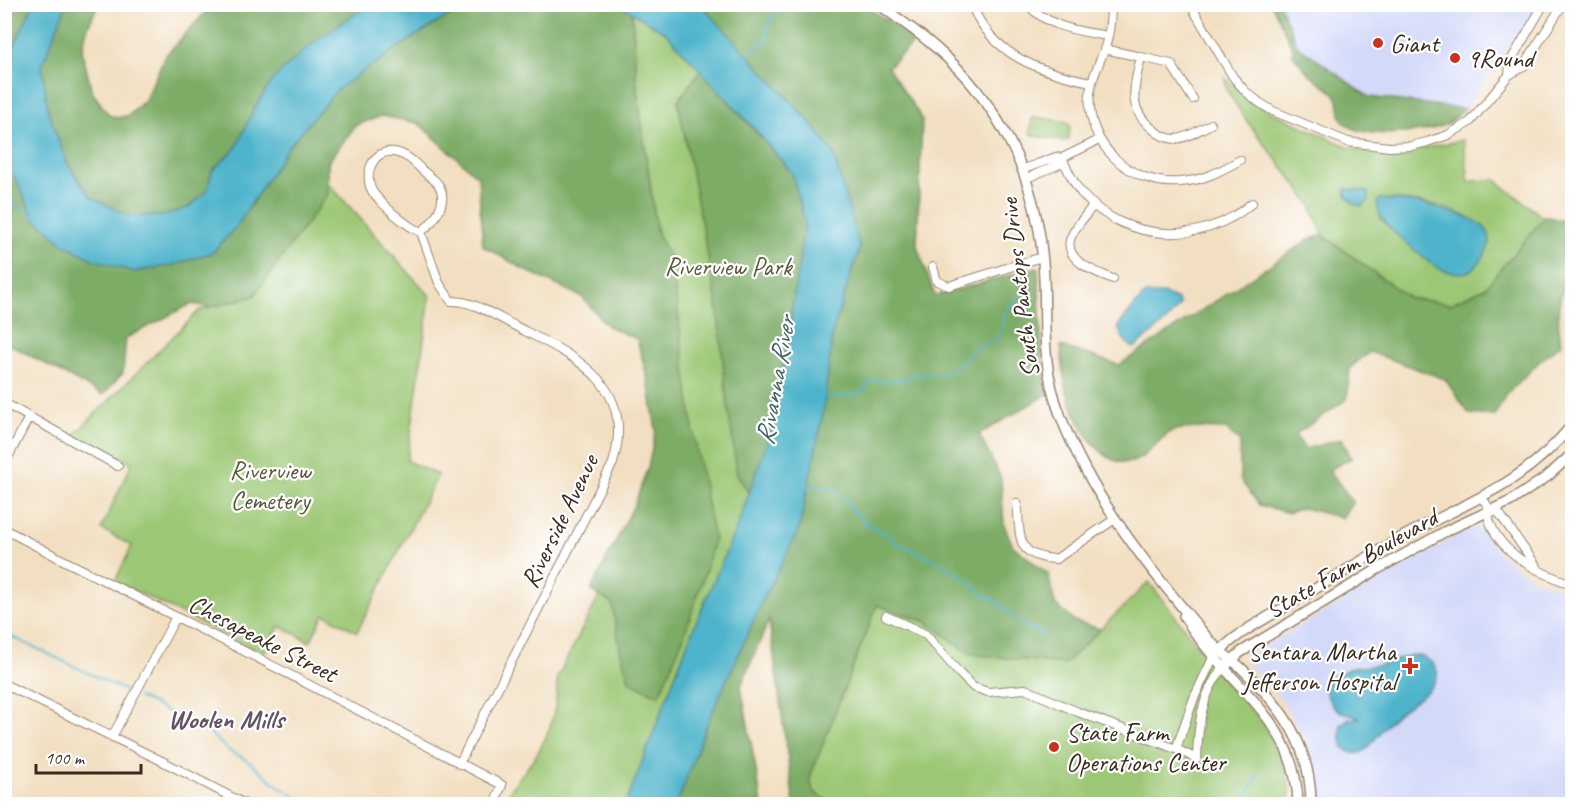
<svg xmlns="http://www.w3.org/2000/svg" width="1577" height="809" viewBox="0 0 1577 809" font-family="Caveat,sans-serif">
<rect width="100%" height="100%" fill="#fff"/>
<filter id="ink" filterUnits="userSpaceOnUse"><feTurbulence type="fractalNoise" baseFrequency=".0167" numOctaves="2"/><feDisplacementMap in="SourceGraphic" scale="12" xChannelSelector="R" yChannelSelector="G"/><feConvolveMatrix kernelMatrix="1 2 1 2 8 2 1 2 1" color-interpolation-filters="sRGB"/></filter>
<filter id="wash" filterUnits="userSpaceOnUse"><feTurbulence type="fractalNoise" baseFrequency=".008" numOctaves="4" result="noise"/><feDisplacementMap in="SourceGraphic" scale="24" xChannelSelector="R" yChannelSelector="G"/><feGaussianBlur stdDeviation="1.35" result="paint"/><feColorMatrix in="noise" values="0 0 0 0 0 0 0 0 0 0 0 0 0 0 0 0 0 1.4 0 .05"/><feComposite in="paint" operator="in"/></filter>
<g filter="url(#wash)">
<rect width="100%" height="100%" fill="#f2dfc1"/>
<!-- built -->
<path fill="#d3d9f9" d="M1280 5H1539L1465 109 1369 97 1297 45Z
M1474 528 1483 530 1498 552 1517 568 1536 580 1572 592V804H1319V792L1315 772 1303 737 1280 697 1245 662 1252 653 1465 531Z"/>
<!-- green -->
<path fill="#9cc774" stroke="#6c7849" stroke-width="1.5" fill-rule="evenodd" d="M632 11 665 32 701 70 678 101 689 158 714 84 751 125 761 464 738 524 691 634 626 804H502C511 785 526 772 537 754 551 731 558 704 557 678L610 575 686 382 677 314 662 243 657 234 637 90Z
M1225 78 1252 103 1350 148 1401 153 1463 140 1469 182 1494 179 1544 218 1485 288 1450 304 1409 298 1323 235 1310 203 1246 120 1226 89ZM1346 189 1368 192 1362 206 1354 204 1346 195ZM1380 199C1418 200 1458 205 1487 231 1490 244 1487 249 1479 260L1437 267 1396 234 1380 218Z
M1036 117 1067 122 1070 126 1069 139 1064 141 1032 135 1030 132 1032 119Z
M320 174 430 296 407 461 438 475 357 632 324 614 310 642 280 626 263 654 115 581 132 546 101 529 132 463 73 436 200 310 254 296Z
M1149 582 1231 689 1263 722 1282 756 1290 790 1289 804H823L825 799C814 794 811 789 810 777L877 605 925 621 971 654 1064 664Z"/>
<!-- forest -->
<path fill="#7dac66" stroke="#5c6b42" stroke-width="1.5" d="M479 4H619L632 11 637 90 657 234 671 259 694 436 714 539 707 567 683 638 659 696 629 681 620 649 612 604 591 590 635 503 648 467 656 431 648 381 637 339 607 326 582 297 525 270 483 246 478 177 418 123 382 116 356 125 328 162V194L254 296 211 307 191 304 126 338 123 373 103 395 5 342 4 124 12 172 91 259 134 272 177 264 213 252 237 226 288 147 338 89 400 46 456 11Z
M11 5H33L9 57 5 111V18Z
M66 5H98L87 29 82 51 92 92 109 115 118 118 129 115 145 100 165 56 212 5H368L315 41 255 107 236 148 212 171 207 191 189 207 163 216H129L91 197 67 163 48 111 42 66Z
M700 5H863L917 39 888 67 922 119 917 246 935 296 1038 267 1042 353 1048 394 979 434 1001 479 1004 525 1013 546 1048 574 1055 604 1074 621 1101 629 1064 664 971 654 925 621 877 605 810 777C811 789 814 794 825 799L823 804H794L769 620 741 686 762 804H677L705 728 763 600 799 529 823 414 833 330 860 247 812 124Z
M1272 5H1280L1297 45 1369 97 1465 109C1459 114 1454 121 1447 124 1426 134 1363 140 1345 123 1337 116 1341 107 1337 98 1332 88 1321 84 1313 77 1304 71 1298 61 1292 53L1293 49Z
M701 70 792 173 805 223 781 384 772 429 749 494 737 474 726 392 717 304 678 101Z
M1545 216 1572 223V278C1554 294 1558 322 1561 344L1540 361 1506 395 1495 416 1469 414 1445 379 1370 352 1350 368 1347 399 1295 435 1305 449 1342 439 1351 458 1329 470 1353 502 1342 518 1303 508 1289 513 1259 505 1240 479V442L1226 429C1214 429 1181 426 1171 432 1157 439 1147 459 1131 462 1098 468 1072 414 1066 388 1063 374 1062 360 1061 346L1119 365 1308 240 1323 235 1409 298 1450 304 1485 288Z"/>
<!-- water -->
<path fill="#4db4cb" stroke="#446f74" stroke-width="1.5" d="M33 5H66L42 66 48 111 67 163 91 197 129 216H163L189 207 207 191 212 171 236 148 255 107 274 78 315 41 368 5H479L456 11 400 46 338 89 288 147 237 226 213 252 177 264 134 272 92 259 64 244 34 218 12 172 4 124 9 57Z
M619 5H700L706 10 812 124 833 153 860 247 833 330 823 414 799 529 763 600 705 728 677 804H626L691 634 738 524 772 429 781 384 805 223 792 173 751 125 665 32Z
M1346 189 1368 192 1369 200 1362 206 1354 204 1346 195Z
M1380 199C1406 200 1427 203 1451 212 1464 216 1478 219 1487 231 1496 243 1479 267 1467 272 1462 274 1455 273 1449 272 1434 269 1419 254 1408 244 1393 232 1379 222 1377 202Z
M1146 294H1165L1178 300 1180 305 1167 321 1134 348C1127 345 1119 334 1118 326L1141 298Z
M1412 655C1420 655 1427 658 1433 664 1450 684 1409 703 1397 714 1392 719 1386 725 1381 731 1373 741 1362 762 1346 750 1339 744 1340 732 1341 724L1348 719 1360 718C1340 712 1333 713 1325 690L1327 679 1351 668 1381 665Z"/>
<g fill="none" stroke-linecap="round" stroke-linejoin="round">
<!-- stream -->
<path stroke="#4db4cb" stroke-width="2" d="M749 57 752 48 766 43 767 30 777 6
M4 194 18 207 36 217
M823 397C831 397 859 397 863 391 867 386 867 384 873 380L887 382 891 379C901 382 908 376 918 374 924 373 930 375 936 375 954 374 965 357 977 347 983 342 994 343 998 338 1003 331 1002 315 1009 307 1014 301 1016 303 1020 294
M805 487 830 488 848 499 851 509 867 524 888 535 896 543 939 562 969 582 984 595 993 599 1020 623 1045 636
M4 633 130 693
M138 697 196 725 210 733 229 751 247 760 276 784 306 804
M1247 804V796L1259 773"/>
</g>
</g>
<g filter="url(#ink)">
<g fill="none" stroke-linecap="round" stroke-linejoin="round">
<!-- minor casing -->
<g stroke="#968470" stroke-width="10">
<path id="minor" d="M971 4C993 57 1041 72 1091 82
M1027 4C1049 28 1079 31 1108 36
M1111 4C1111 20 1110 35 1104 50 1099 65 1091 78 1090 94 1085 144 1131 186 1180 182 1202 181 1221 171 1240 160
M1190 4 1233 77 1246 92 1260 103 1273 111 1348 142 1389 147 1411 146 1427 142 1448 135 1470 122 1509 75 1523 67 1563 4
M1104 49 1141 57C1134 87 1126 109 1154 130 1159 135 1168 139 1176 139 1188 138 1200 129 1211 124
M1141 57 1171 64 1193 99
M1509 75 1510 62 1544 4
M1062 158C1068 170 1073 183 1082 194 1126 243 1203 246 1252 203
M1024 169 1056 157 1062 158 1099 140
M1027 178 1060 164 1062 158
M1094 204C1087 215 1073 228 1070 240 1065 262 1098 273 1113 279
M421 232C407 227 381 204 372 191 363 174 373 149 394 152 406 154 413 161 421 169 426 174 434 179 438 184 450 201 434 222 421 232L439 283 451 301C472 300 496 316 515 326 573 356 637 382 613 463L459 764
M933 267 937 281 949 286 1042 257
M4 403 118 466
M4 465 29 417
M1482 498C1484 501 1489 506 1489 510 1490 513 1488 516 1489 519 1499 554 1541 574 1572 584
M1017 503C1021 536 1014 557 1056 559L1115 519
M1489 510 1499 513 1537 567
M4 529 61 559 242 650 502 785 494 804
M886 616 925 634 960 674 973 687 988 692 1025 689 1078 712 1176 749 1197 759C1198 726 1201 694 1223 668
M4 684 162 761 245 804
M112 737 176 617
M1176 749 1194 698 1213 658"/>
</g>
<!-- tertiary casing -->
<g stroke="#968470" stroke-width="12">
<path id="tertiary" d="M878 4C897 18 917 31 935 47 1000 103 1036 177 1043 262 1046 295 1043 328 1047 361 1051 399 1067 435 1085 469 1118 531 1165 587 1210 641 1219 651 1229 658 1239 666 1281 705 1311 745 1311 804
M1184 616C1225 685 1296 716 1298 804
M1213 658C1234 634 1265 619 1292 603 1330 580 1367 557 1406 535 1470 501 1524 484 1572 425
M1223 668 1241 652 1378 569 1446 531 1511 501 1548 476 1572 454"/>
</g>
<!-- minor -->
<use href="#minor" stroke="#fff" stroke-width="8"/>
<!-- tertiary -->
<use href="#tertiary" stroke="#fff" stroke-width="9"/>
</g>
</g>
<!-- markers -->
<g fill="#c8321e" stroke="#fff" stroke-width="2">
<circle cx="1378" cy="43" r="6"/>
<circle cx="1455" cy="58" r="6"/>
<path d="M1407 657h6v6h6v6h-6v6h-6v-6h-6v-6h6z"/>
<circle cx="1054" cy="747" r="6"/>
</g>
<g text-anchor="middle" stroke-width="4.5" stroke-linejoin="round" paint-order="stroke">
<!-- poi labels -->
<g font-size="26" fill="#3b2a1e" stroke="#fff" text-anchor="start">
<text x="1390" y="52">Giant</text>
<text x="1467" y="67">9Round</text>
<text x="1396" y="660" text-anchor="end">Sentara Martha<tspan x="1396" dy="30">Jefferson Hospital</tspan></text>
<text x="1066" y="741">State Farm<tspan x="1066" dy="30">Operations Center</tspan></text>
</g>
<!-- park labels -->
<g font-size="26" fill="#585938" stroke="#fff">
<text x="728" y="275">Riverview Park</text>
<text x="270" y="479">Riverview<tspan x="270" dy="30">Cemetery</tspan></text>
</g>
<!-- street labels -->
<g font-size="26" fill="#3b2a1e" stroke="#fff">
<text transform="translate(1019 288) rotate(-97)" y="9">South Pantops Drive</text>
<text transform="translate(559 521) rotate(-64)" y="9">Riverside Avenue</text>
<text transform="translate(1351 563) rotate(-30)" y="9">State Farm Boulevard</text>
<text transform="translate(263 638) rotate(27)" y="9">Chesapeake Street</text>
</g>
<!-- water labels -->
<g font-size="27" font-style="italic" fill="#426163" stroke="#fff">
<text transform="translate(775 381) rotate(-80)" y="9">Rivanna River</text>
</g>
<!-- neighbourhood labels -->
<g font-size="27" font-weight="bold" fill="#655364" stroke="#fff">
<text x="226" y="728">Woolen Mills</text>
</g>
</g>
<!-- margin -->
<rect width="1577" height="809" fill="none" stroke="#fff" stroke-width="24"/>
<!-- scale -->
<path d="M36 764v9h105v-9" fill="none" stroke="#3b2a1e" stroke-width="3"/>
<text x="45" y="764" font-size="18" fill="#3b2a1e" stroke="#ffffff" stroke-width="4.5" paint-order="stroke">100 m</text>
</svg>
